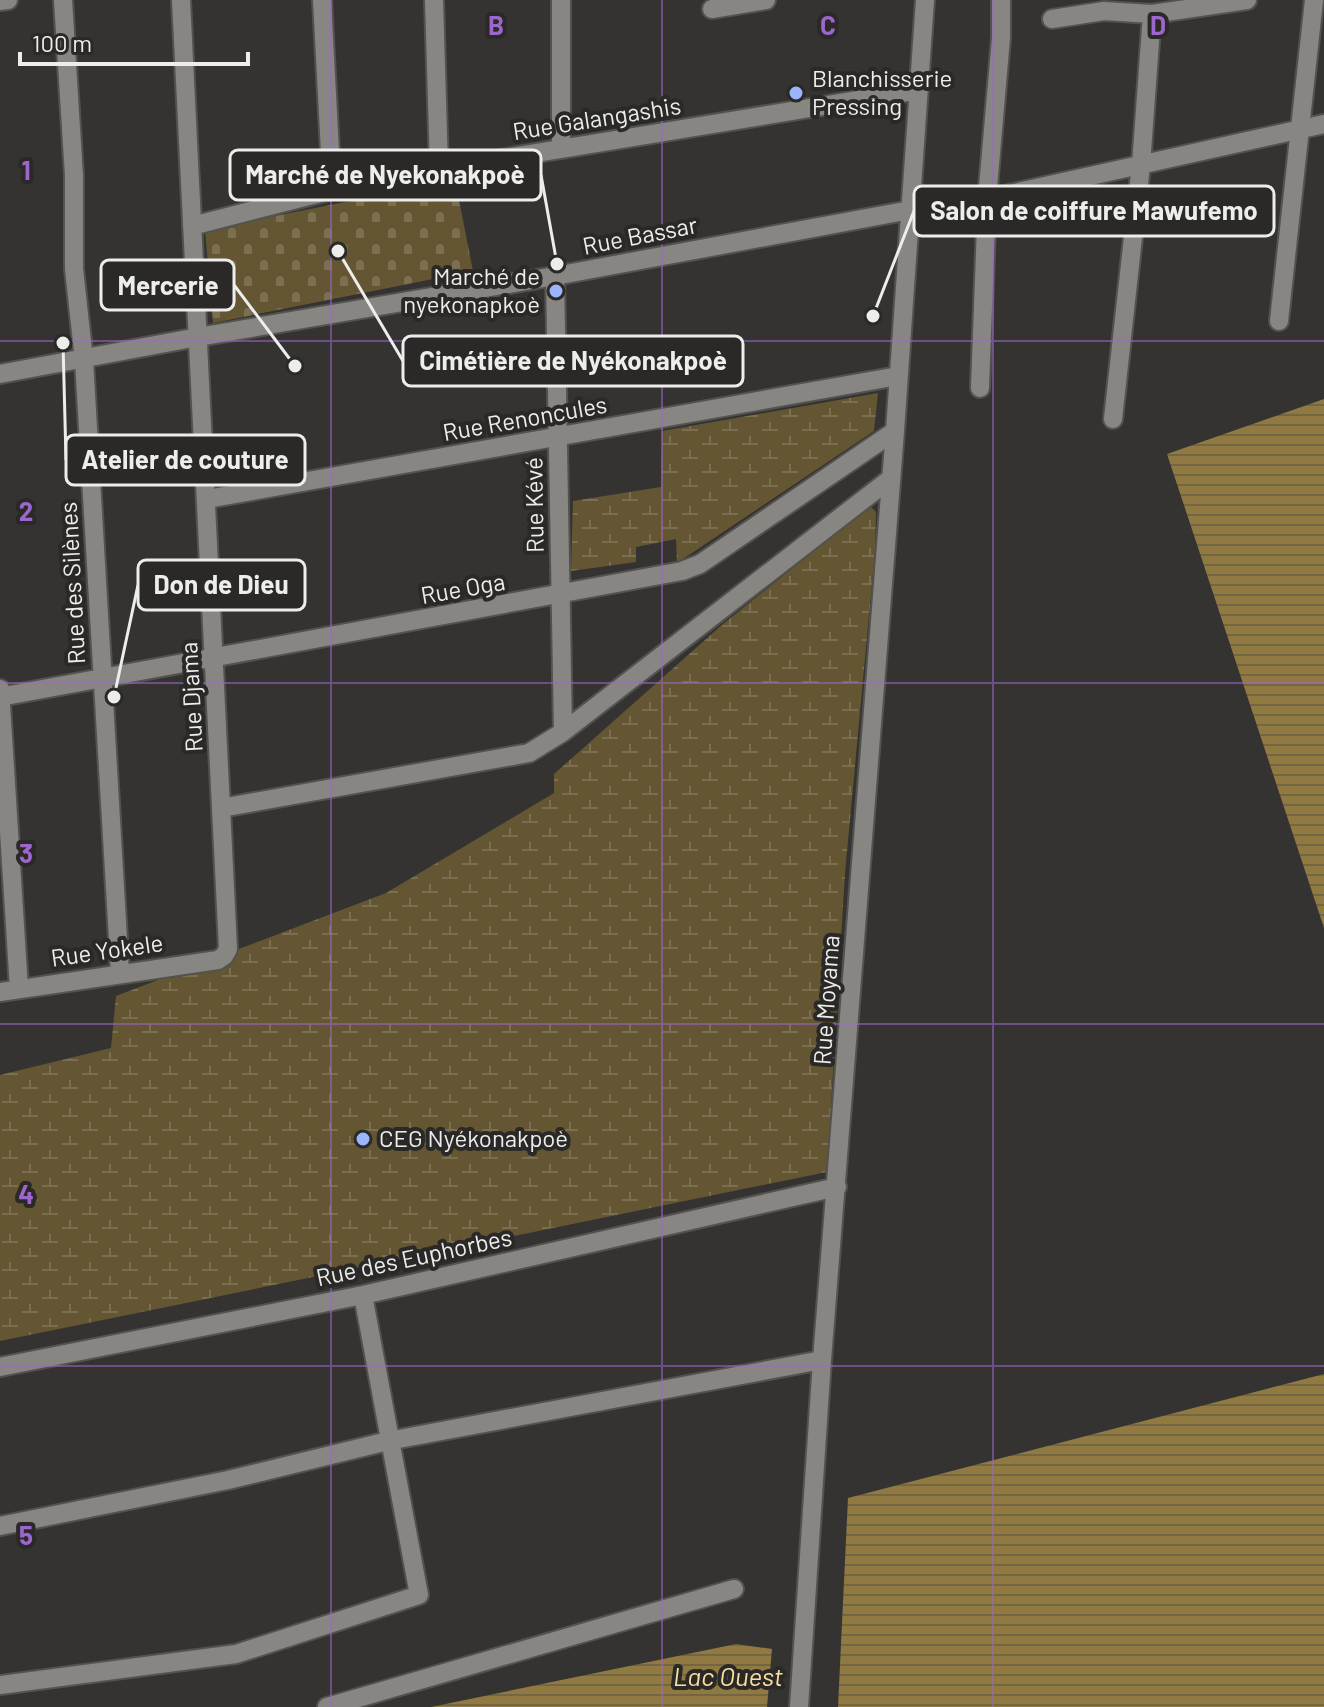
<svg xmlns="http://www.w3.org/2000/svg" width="1324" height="1707" viewBox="0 0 1324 1707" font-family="Barlow,sans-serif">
<defs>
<pattern id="wetland-marsh" width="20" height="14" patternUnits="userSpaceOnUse" patternTransform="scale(2)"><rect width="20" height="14" fill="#645632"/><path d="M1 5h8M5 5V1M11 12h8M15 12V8" fill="none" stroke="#7a6f50"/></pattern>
<pattern id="cemetery-stones" width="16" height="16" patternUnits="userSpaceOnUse" patternTransform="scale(2)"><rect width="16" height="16" fill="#645632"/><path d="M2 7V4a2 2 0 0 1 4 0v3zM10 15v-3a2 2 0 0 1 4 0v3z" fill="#7a6f50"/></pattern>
<pattern id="water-rules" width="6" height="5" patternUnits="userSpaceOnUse" patternTransform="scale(2)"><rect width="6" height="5" fill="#907a41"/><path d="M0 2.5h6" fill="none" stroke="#736643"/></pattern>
</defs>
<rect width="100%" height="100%" fill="#343331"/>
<!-- wetland -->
<path fill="url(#wetland-marsh)" d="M878 393 874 431 677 563 676 539 636 547V562L571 571 573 501 661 487 662 431Z
M870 506 876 512 875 551 845 873 827 1172 0 1341V1075L111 1048 116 996 386 893 554 793V774L723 624Z"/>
<!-- cemetery -->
<path fill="url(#cemetery-stones)" d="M455 180 473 271 213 323 205 230Z"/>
<!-- water -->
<path fill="url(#water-rules)" d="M1324 399V928L1167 454Z
M1324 1374V1707H838L848 1498Z
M736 1644 772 1649 767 1707H431Z"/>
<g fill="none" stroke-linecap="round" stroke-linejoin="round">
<!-- minor casing -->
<g stroke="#52524f" stroke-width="22">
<path id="minor" d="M63 0 74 176V269L84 360 120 973
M322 0 332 190
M434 0 439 169
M0 1 8 0
M712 9 766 0
M1052 19 1104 11 1152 14 1247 0
M561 149V0
M987 199 1324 124
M192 226 332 190 439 169 919 90
M555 276 563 732
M1279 321 1314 0
M0 374 198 337 555 276 910 210
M980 388 987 199 1001 38V0
M1113 419 1141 165 1152 14
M207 499 898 376
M0 689 19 989
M0 697 682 571 700 564 895 431
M221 808 529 753 563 732 890 479
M0 992 218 960 224 956 228 949 181 0
M0 1367 363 1295 837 1187
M0 1526 228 1480 388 1441 822 1360
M0 1685 236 1654 419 1595 363 1295
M327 1707 734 1589
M799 1707 822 1360 895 431 925 0"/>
</g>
<!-- minor -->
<use href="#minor" stroke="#878683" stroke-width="18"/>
</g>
<!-- grid -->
<path fill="none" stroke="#9d66cc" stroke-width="2" stroke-opacity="0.55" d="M331 0V1707M662 0V1707M993 0V1707M0 341H1324M0 683H1324M0 1024H1324M0 1366H1324"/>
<!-- markers -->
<g fill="#9bb5fd" stroke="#2a2927" stroke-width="3">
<circle cx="796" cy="93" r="8"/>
<circle cx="556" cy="291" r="8"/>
<circle cx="363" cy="1139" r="8"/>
</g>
<g text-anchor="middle" stroke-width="8" stroke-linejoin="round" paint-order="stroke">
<!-- poi labels -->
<g font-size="24" fill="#ededeb" stroke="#2a2927" text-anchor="start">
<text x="812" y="87">Blanchisserie<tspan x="812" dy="28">Pressing</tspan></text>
<text x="540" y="285" text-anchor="end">Marché de<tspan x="540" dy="28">nyekonapkoè</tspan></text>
<text x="379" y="1147">CEG Nyékonakpoè</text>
</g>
<!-- street labels -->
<g font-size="24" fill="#ededeb" stroke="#2a2927">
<text transform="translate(597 119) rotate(-9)" y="8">Rue Galangashis</text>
<text transform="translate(640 236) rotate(-11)" y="8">Rue Bassar</text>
<text transform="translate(525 419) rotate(-10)" y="8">Rue Renoncules</text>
<text transform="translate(535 505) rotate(-91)" y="8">Rue Kévé</text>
<text transform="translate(73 583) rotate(-93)" y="8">Rue des Silènes</text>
<text transform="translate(463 589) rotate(-10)" y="8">Rue Oga</text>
<text transform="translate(192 697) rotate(-93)" y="8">Rue Djama</text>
<text transform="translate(107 951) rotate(-8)" y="8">Rue Yokele</text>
<text transform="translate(827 1000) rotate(-86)" y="8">Rue Moyama</text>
<text transform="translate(414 1258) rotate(-12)" y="8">Rue des Euphorbes</text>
</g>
<!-- water labels -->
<g font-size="26" font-style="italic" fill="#fae09e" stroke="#2a2927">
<text x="728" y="1686">Lac Ouest</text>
</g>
</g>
<g font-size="26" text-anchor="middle" font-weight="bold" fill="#9d66cc" stroke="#2a2927" stroke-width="8" stroke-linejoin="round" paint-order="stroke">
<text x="496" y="35">B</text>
<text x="828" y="35">C</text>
<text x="1158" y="35">D</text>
<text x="26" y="180">1</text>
<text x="26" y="521">2</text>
<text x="26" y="863">3</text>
<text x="26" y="1204">4</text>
<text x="26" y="1545">5</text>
</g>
<!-- callouts -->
<path fill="none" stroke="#ededeb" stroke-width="3" d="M557 264L541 175M873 316L914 211M295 366L234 285M338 251L403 361M63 343L66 460M114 697L138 585"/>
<g fill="#ededeb" stroke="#2a2927" stroke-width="3">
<circle cx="557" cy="264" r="8"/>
<circle cx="873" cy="316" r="8"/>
<circle cx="295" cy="366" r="8"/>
<circle cx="338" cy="251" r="8"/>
<circle cx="63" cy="343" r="8"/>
<circle cx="114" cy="697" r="8"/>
</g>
<g fill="#2a2927" stroke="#ededeb" stroke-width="3">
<rect x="230" y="150" width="311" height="50" rx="8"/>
<rect x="914" y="186" width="360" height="50" rx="8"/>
<rect x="101" y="260" width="133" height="50" rx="8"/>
<rect x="403" y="336" width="340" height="50" rx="8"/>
<rect x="66" y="435" width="239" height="50" rx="8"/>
<rect x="138" y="560" width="167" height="50" rx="8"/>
</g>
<g font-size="26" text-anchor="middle" font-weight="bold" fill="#ededeb">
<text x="385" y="184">Marché de Nyekonakpoè</text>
<text x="1094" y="220">Salon de coiffure Mawufemo</text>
<text x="168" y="295">Mercerie</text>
<text x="573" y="370">Cimétière de Nyékonakpoè</text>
<text x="185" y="469">Atelier de couture</text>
<text x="221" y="594">Don de Dieu</text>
</g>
<!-- scale -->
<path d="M20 52v12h228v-12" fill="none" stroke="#ededeb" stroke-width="4"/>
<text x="32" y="52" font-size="24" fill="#ededeb" stroke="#2a2927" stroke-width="6" paint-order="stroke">100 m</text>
</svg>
